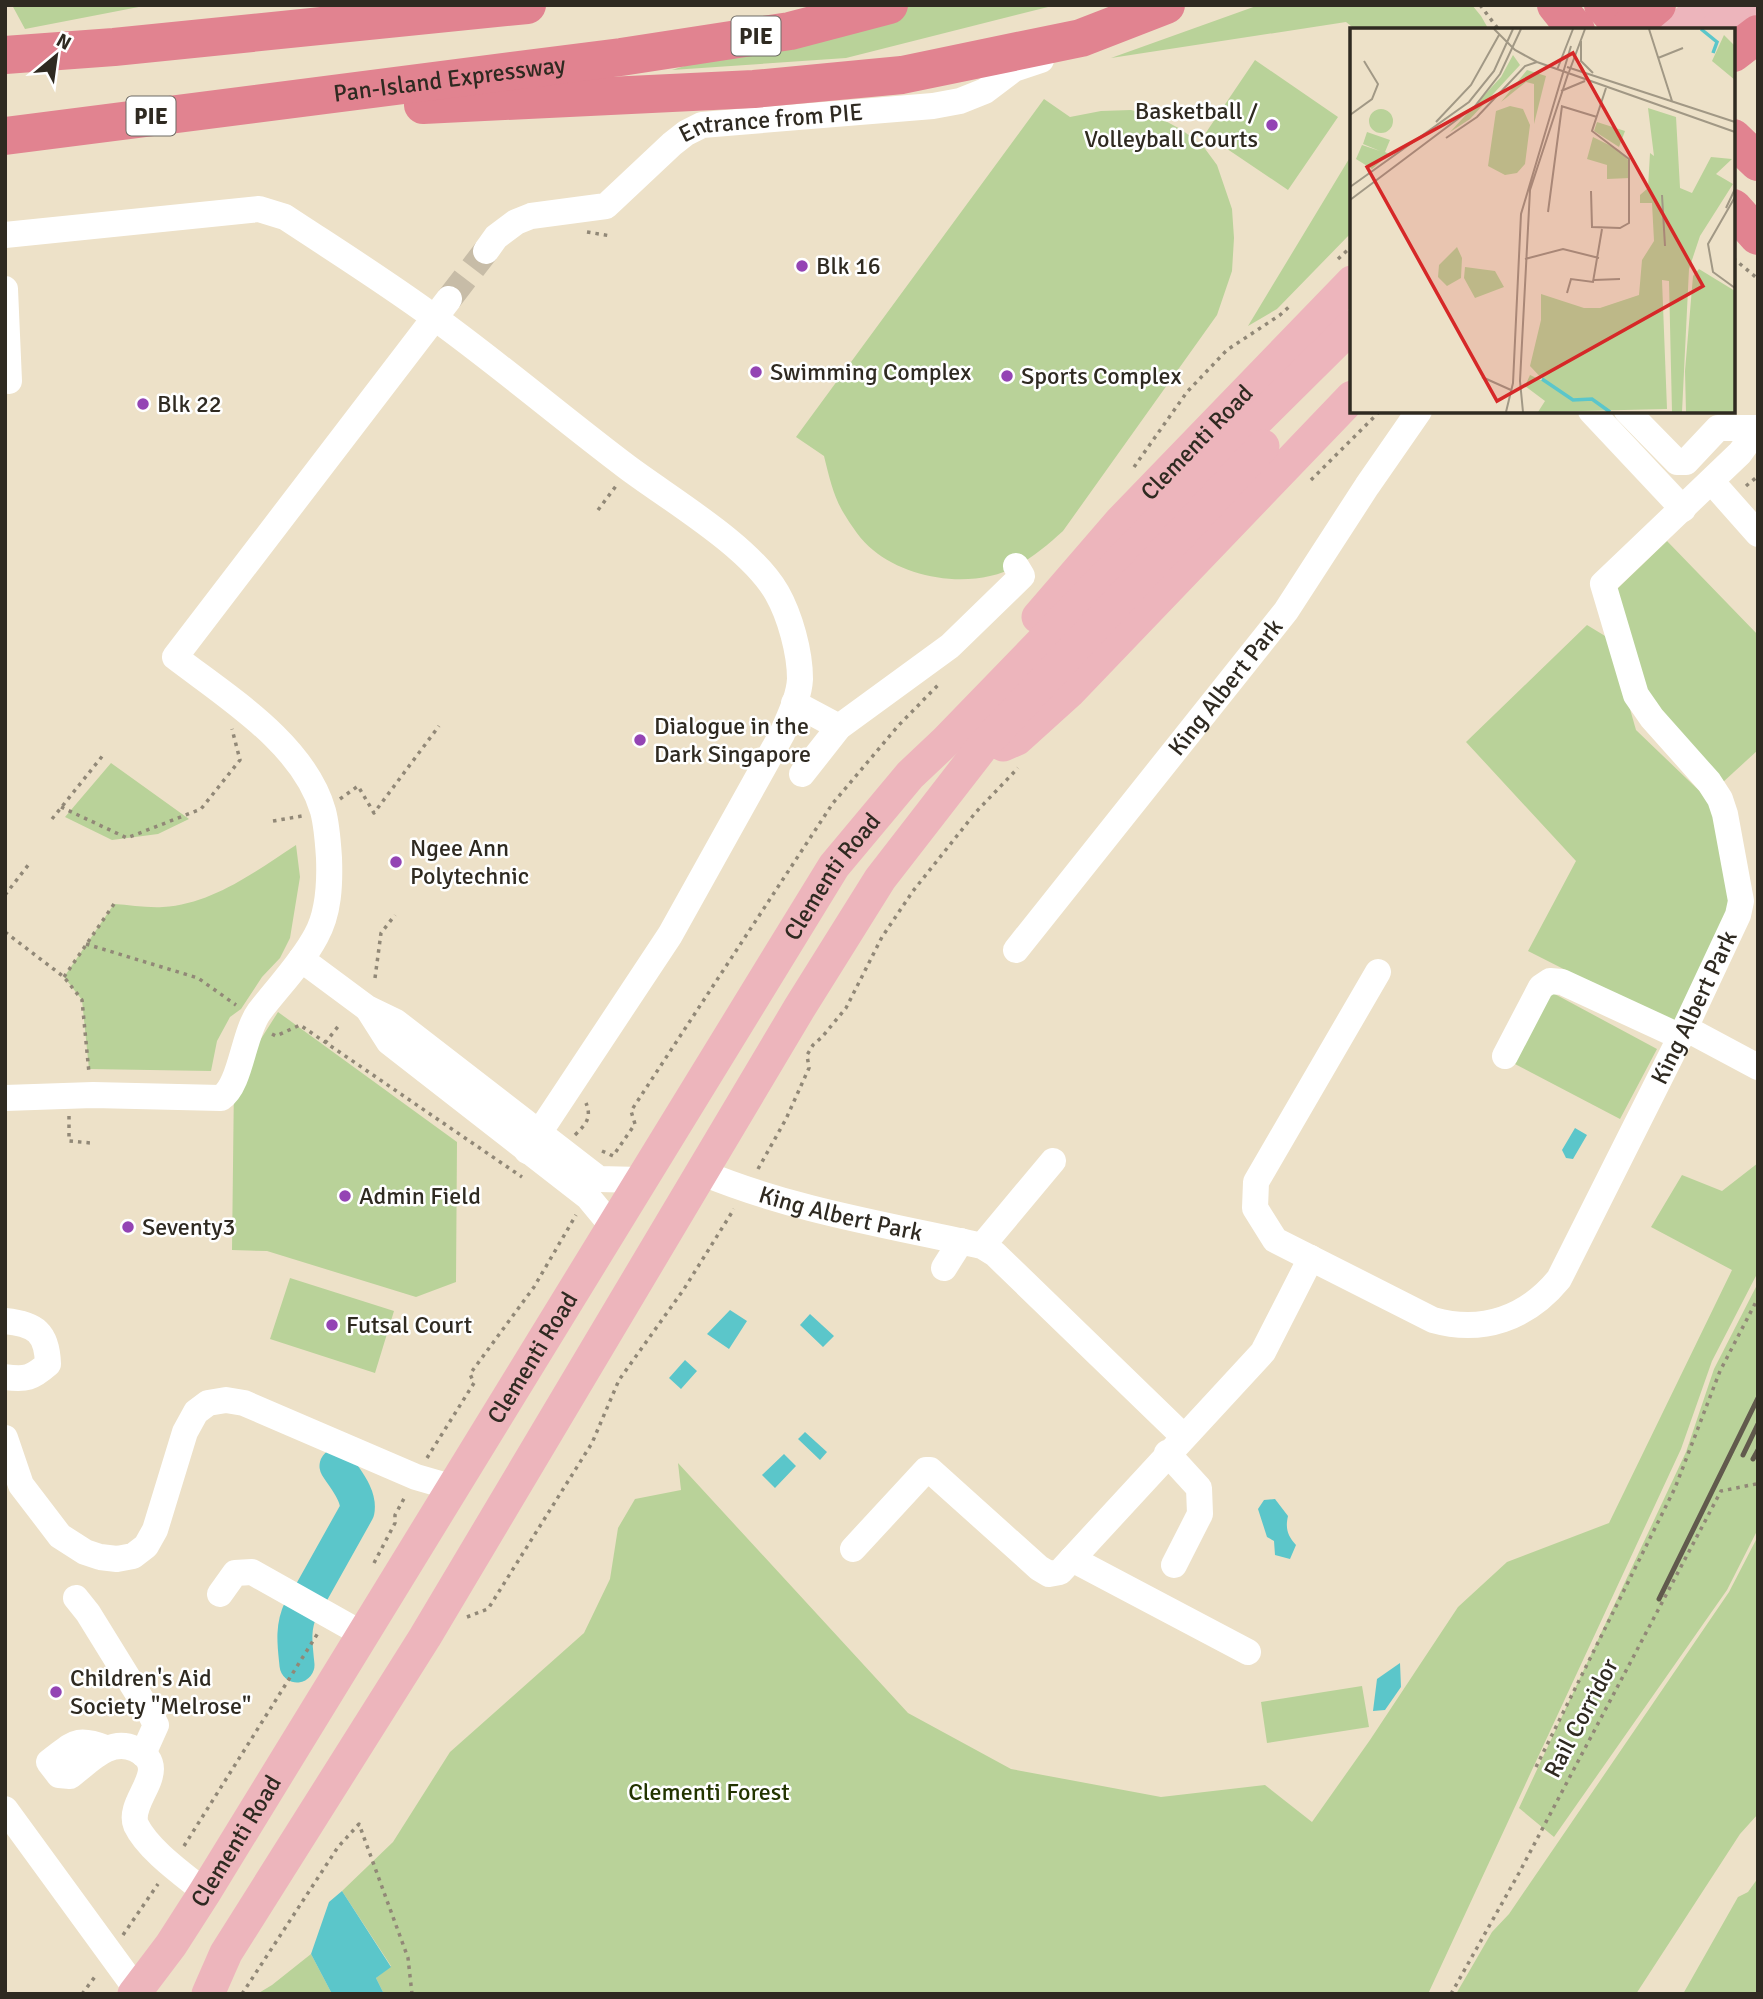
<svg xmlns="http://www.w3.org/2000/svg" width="1763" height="1999" viewBox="0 0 1763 1999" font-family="Signika,sans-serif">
<rect width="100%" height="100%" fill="#ede1c8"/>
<!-- green -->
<path fill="#b9d299" d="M12 5H149L25 29Z
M871 5H1056L846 58 672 70Z
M1259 5H1472L1481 16 1489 30H1356L1346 22 1111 58Z
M1255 60 1338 117 1288 190 1205 134Z
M1044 99 1070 117 1101 111 1131 110 1160 118 1182 130 1203 146 1217 165 1232 209 1234 238 1232 271 1217 315 1063 531C1042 550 1018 570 990 576 952 585 903 575 873 550 861 541 851 525 843 512 833 495 829 476 824 456L796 437Z
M1352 154V232L1277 309 1248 326Z
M1667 541 1758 635V750L1722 783 1643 692 1615 591Z
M1587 625 1610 639 1636 730 1712 803 1731 911 1678 1027 1528 951 1576 861 1466 742Z
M111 763 189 819 158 834 112 840 65 817Z
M296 845 300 877 290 938 280 958 262 977 241 1009 230 1017 217 1041 211 1071 89 1069 82 1000 64 977 114 904C130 905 147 908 163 907 213 904 256 871 296 845Z
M1551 992 1657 1049 1620 1119 1513 1063Z
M278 1012 457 1142 456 1282 416 1297 267 1251 232 1250 234 1081Z
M1758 1163V1272L1712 1361 1681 1449 1428 1994H384L376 1978 391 1966 342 1891 393 1842 450 1752 584 1633 610 1579 618 1528 635 1499 681 1490 678 1463 908 1713 1011 1769 1161 1797 1265 1785 1312 1822 1370 1740 1458 1607 1507 1562 1609 1523 1732 1270 1651 1227 1682 1175 1722 1191Z
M290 1278 394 1311 375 1373 270 1339Z
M1758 1283V1529L1727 1590 1554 1837 1519 1808 1686 1452 1714 1369Z
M1758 1536V1814L1740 1834 1636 1994H1456L1492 1932 1509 1914 1729 1592Z
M1362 1686 1369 1727 1267 1743 1261 1702Z
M1758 1878V1994H1683L1738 1897 1748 1892Z
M311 1954 332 1994H257L272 1985Z"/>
<!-- water -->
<path fill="#5bc6ca" d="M1575 1128 1587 1135 1573 1159 1566 1158 1562 1150Z
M730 1310 747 1321 729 1349 707 1334Z
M810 1314 834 1336 823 1347 800 1325Z
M685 1360 697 1371 681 1389 669 1378Z
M805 1432 827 1452 820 1460 798 1439Z
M784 1454 796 1466 775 1488 762 1475Z
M1275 1499 1288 1516C1285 1529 1288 1536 1296 1545L1290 1559 1275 1555 1274 1541 1267 1537 1258 1509 1264 1500Z
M1400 1663 1401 1687 1385 1710 1373 1711 1377 1679Z
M342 1891 391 1967 376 1978 384 1994H332L311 1954 329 1902Z"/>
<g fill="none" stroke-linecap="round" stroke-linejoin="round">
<!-- river -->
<path stroke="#5bc6ca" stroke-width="35" d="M310 1595 357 1511C360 1495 345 1479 337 1466
M297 1665C295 1645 292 1628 301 1609"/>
<!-- minor-tunnel -->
<path stroke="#c7bca7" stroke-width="26" stroke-dasharray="26 13" stroke-linecap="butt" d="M449 299 486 251"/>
<!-- path -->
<path stroke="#918877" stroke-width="3.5" stroke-dasharray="3.5 5" stroke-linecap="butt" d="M1480 5 1499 30
M587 232 611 236
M1733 258 1758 279
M1338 259 1352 246
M1134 467 1187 392 1227 350 1280 315 1290 306
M1311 480 1380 411
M1746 486 1758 476
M598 510 616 486
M340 799 358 786 374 813 439 726
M61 807 127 838 201 809 240 760 232 729
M52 819 104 754
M273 821 302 816
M5 895 29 864
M5 932 64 977 82 1000 89 1073
M86 944 198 978 236 1005
M64 977 114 904
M375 978 381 933 395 915
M272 1034 276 1036 300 1025 522 1177
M325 1043 340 1024
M69 1116V1141L91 1143
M575 1135C586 1124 592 1118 586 1103
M602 1151 613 1156 635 1124 631 1111 833 803 898 726 940 683
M758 1169 786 1119 809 1068 807 1055 813 1045 822 1037 846 1008 882 937 913 891 976 812 1018 768
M427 1458 474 1383 470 1374 534 1287 576 1215
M374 1563 395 1523V1515L406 1495
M467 1617 488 1609 592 1443 619 1380 684 1289 734 1209
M1536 1767 1675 1488 1720 1371 1758 1298
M184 1846 318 1633
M123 1935 158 1884
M82 1994 97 1974
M242 1994 338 1847 359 1824 408 1958 412 1994
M1451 1994 1519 1873 1721 1491 1756 1484 1758 1481"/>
<!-- minor -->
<g stroke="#fff" stroke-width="26">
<path d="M5 235 259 209 285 217C335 250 386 282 435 318 500 365 562 418 627 467 671 500 750 546 777 593 790 616 800 652 800 679 799 698 789 717 782 734L670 935 527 1151"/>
<path id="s1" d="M486 251 496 237 516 222 531 216 606 206 672 144 686 133 702 125 933 106 960 101 985 91 1014 69 1041 60"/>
<path d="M5 289 9 381"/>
<path d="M1591 411 1683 509"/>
<path d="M1627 411 1677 462H1686L1718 428H1758"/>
<path d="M1712 482 1758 534"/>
<path d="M794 703 839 727"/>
<path d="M802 774 839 727 950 646 1022 576 1016 566"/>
<path id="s2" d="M1016 950 1286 611 1367 486 1419 411"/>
<path d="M301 959 367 1008 396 1022 599 1179 640 1180"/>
<path id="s3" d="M1378 972 1256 1182 1255 1208 1275 1240 1433 1320C1483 1334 1527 1318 1559 1279L1685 1028 1738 915 1741 901 1725 814 1720 799 1709 782 1652 718 1636 695 1603 584 1740 453 1758 428"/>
<path d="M368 1009 389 1042 588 1197 612 1226"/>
<path d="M1685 1028 1758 1067"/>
<path d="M1505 1056 1541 987 1550 981 1562 982 1681 1037"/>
<path d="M5 1098 93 1095 221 1098C241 1085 243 1034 259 1012 278 987 301 964 316 936 329 913 330 884 329 858 328 843 327 826 323 811 304 744 227 697 175 657L449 299"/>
<path id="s4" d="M703 1173C792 1210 888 1225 982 1246L995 1254 1183 1436"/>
<path d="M982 1246 1053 1161"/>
<path d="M944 1268 961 1241"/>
<path d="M5 1321C36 1324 47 1333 48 1364 32 1378 26 1380 5 1377"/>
<path d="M5 1438 21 1485 60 1536 85 1552 100 1557 117 1559 133 1556 146 1546 155 1530 185 1432 196 1412 208 1403 226 1400 244 1403 416 1477 454 1488"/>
<path d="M1167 1453 1199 1488 1200 1514 1174 1565"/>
<path d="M853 1549 926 1470H930L1039 1568 1049 1574 1060 1572 1263 1352 1311 1258"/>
<path d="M1072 1559 1248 1652"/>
<path d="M220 1594 235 1573 252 1572 364 1635"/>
<path d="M76 1598 88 1613 151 1715 156 1725 143 1754"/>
<path d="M106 1748C75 1736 74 1744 49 1762L59 1775 70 1776C89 1762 109 1737 135 1749 175 1768 126 1800 136 1825 148 1850 184 1875 205 1892"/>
<path d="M5 1809 137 1990"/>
</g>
<!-- major -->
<g stroke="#edb5bc" stroke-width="33">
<path d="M1677 30 1705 5"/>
<path d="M1715 30 1743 5"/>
<path id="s5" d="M1038 617 1120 522 1352 282"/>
<path d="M1003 745 1017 739 1069 692 1352 397"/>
<path id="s6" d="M134 1994 171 1945 205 1892 834 866 910 775 946 741 1248 429 1352 326"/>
<path d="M208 1994 226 1953 425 1637 800 1007 880 879 983 746 1263 446"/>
</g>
<!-- highway -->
<g stroke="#e18390" stroke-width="38">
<path d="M1556 5 1576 30"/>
<path d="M1603 5 1626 30"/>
<path d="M1627 30 1657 5"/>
<path d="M1733 53 1758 34"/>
<path d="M5 55 114 47 527 5"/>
<path d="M423 105 754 89 902 75 1081 38 1166 5"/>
<path id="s7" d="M5 136 621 57 790 31 889 5"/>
<path d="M1733 138 1758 162"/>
<path d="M1733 208 1758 236"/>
</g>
<!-- rail -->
<path stroke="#615a4d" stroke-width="5" d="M1743 1455 1758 1424
M1753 1459 1758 1450
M1659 1599 1758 1398"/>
</g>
<!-- markers -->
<g fill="#9444b4" stroke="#fff" stroke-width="2.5">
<circle cx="1272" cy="125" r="7"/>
<circle cx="802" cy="266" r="7"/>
<circle cx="756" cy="372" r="7"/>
<circle cx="1007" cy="376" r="7"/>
<circle cx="143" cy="404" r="7"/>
<circle cx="640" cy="740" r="7"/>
<circle cx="396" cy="862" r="7"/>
<circle cx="345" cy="1196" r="7"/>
<circle cx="128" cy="1227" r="7"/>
<circle cx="332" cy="1325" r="7"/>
<circle cx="56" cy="1692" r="7"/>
</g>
<g text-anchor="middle" stroke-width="5" stroke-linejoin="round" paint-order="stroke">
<!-- shield labels -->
<g fill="#fff" stroke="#6d6a64" stroke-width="2">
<rect x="731.5" y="16.5" width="49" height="39" rx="5"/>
<rect x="126.5" y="96.5" width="49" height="39" rx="5"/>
</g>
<g font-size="23" font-weight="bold" fill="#2f2a21">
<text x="756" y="44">PIE</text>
<text x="151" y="124">PIE</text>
</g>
<!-- street labels -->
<g font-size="24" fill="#2f2a21" stroke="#fff">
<text dy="8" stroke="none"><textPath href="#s7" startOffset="448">Pan-Island Expressway</textPath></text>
<text dy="8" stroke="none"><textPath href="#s1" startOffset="329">Entrance from PIE</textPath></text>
<text dy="8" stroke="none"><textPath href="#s5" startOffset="236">Clementi Road</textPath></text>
<text dy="8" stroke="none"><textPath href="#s2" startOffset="336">King Albert Park</textPath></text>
<text dy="8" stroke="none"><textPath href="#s6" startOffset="1318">Clementi Road</textPath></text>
<text dy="8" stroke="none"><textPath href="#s3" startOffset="928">King Albert Park</textPath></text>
<text dy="8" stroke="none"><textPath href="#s4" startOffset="144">King Albert Park</textPath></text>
<text dy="8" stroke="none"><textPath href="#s6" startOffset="751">Clementi Road</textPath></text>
<text transform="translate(1581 1718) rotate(-62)" y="8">Rail Corridor</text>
<text dy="8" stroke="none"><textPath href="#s6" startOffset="184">Clementi Road</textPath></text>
</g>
<!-- poi labels -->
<g font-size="24" fill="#2f2a21" stroke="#fff" text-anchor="start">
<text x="1258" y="119" text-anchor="end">Basketball /<tspan x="1258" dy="28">Volleyball Courts</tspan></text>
<text x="816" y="274">Blk 16</text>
<text x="770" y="380">Swimming Complex</text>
<text x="1021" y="384">Sports Complex</text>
<text x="157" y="412">Blk 22</text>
<text x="654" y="734">Dialogue in the<tspan x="654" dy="28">Dark Singapore</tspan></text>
<text x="410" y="856">Ngee Ann<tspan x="410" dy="28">Polytechnic</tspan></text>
<text x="359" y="1204">Admin Field</text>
<text x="142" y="1235">Seventy3</text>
<text x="346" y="1333">Futsal Court</text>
<text x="70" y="1686">Children's Aid<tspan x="70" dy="28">Society "Melrose"</tspan></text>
</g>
<!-- park labels -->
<g font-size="24" fill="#233400" stroke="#fff">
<text x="709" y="1800">Clementi Forest</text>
</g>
</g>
<!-- overview -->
<g transform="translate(1350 28)">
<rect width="385" height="385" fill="#ede1c8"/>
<path d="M374 7 385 18V52L362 33ZM163 27 170 37 120 91 100 104 151 49ZM177 42 196 48 184 96V56L176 54 151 74ZM160 78 173 81 180 97 175 136 167 145 155 147 138 138 146 83ZM298 80 326 89 330 160 342 165 361 129 382 131 366 146 383 156 350 208 339 241 332 384H322L319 253 312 252 317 381 188 384 195 373 175 358 180 347 195 354 180 338 191 292V266L234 280H250L289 267 292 232 304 213 302 175H290V167L298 160 300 125 304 128ZM19 93a12 12 0 1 1 24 0a12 12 0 1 1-24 0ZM247 94 275 103 269 119 244 103ZM17 104 40 112 35 124 39 126 22 141 6 131 12 117 30 123 13 116ZM243 109 269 122 279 133 280 150 257 151V137L237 131ZM107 219 112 230 111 250 97 258 88 249 89 237ZM115 239 145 243 154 259 125 270 114 250ZM349 241 385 263V384H336L335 343 343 248Z" fill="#b9d299"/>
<path fill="none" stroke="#5bc6ca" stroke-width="3.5" d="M351 1 367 14 363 25M192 351 223 372 242 371 260 384"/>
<path fill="none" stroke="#a19885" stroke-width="2" d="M144 1 165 22 187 34 385 104M299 1 322 73M231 13V33L243 45M308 30 333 20M217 39 385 94M207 42 223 1M219 44 235 1M211 63 235 53M211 78 247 89M0 87 22 71 28 56 14 33M86 94 121 57 149 7M96 110 127 89 175 38 187 34M0 159 119 74 144 43 163 1M180 162 218 46M241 163 242 199 270 200 279 195V131L242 103 256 60M312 167 315 218M385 169 358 216 363 244 385 260M0 172 125 78 150 46 171 1M376 180 385 161M198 184 212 78M175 231 213 221 249 230M244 252 270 251M217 265 221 251 243 254 252 201M132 349 161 362M156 384 163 355 171 186 221 18M173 384 170 353 180 162"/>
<path fill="#d62828" fill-opacity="0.15" stroke="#d62828" stroke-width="3.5" d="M223 25 353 258 147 373 17 139Z"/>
<rect width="385" height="385" fill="none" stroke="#2f2a21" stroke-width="3.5"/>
</g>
<!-- border -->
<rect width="1763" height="1999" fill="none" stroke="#2f2a21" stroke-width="14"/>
<!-- north arrow -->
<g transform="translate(56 56) rotate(29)" stroke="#ffffff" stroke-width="5" paint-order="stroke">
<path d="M0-5L12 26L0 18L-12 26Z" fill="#2f2a21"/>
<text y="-10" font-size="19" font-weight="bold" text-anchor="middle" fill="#2f2a21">N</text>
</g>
</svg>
